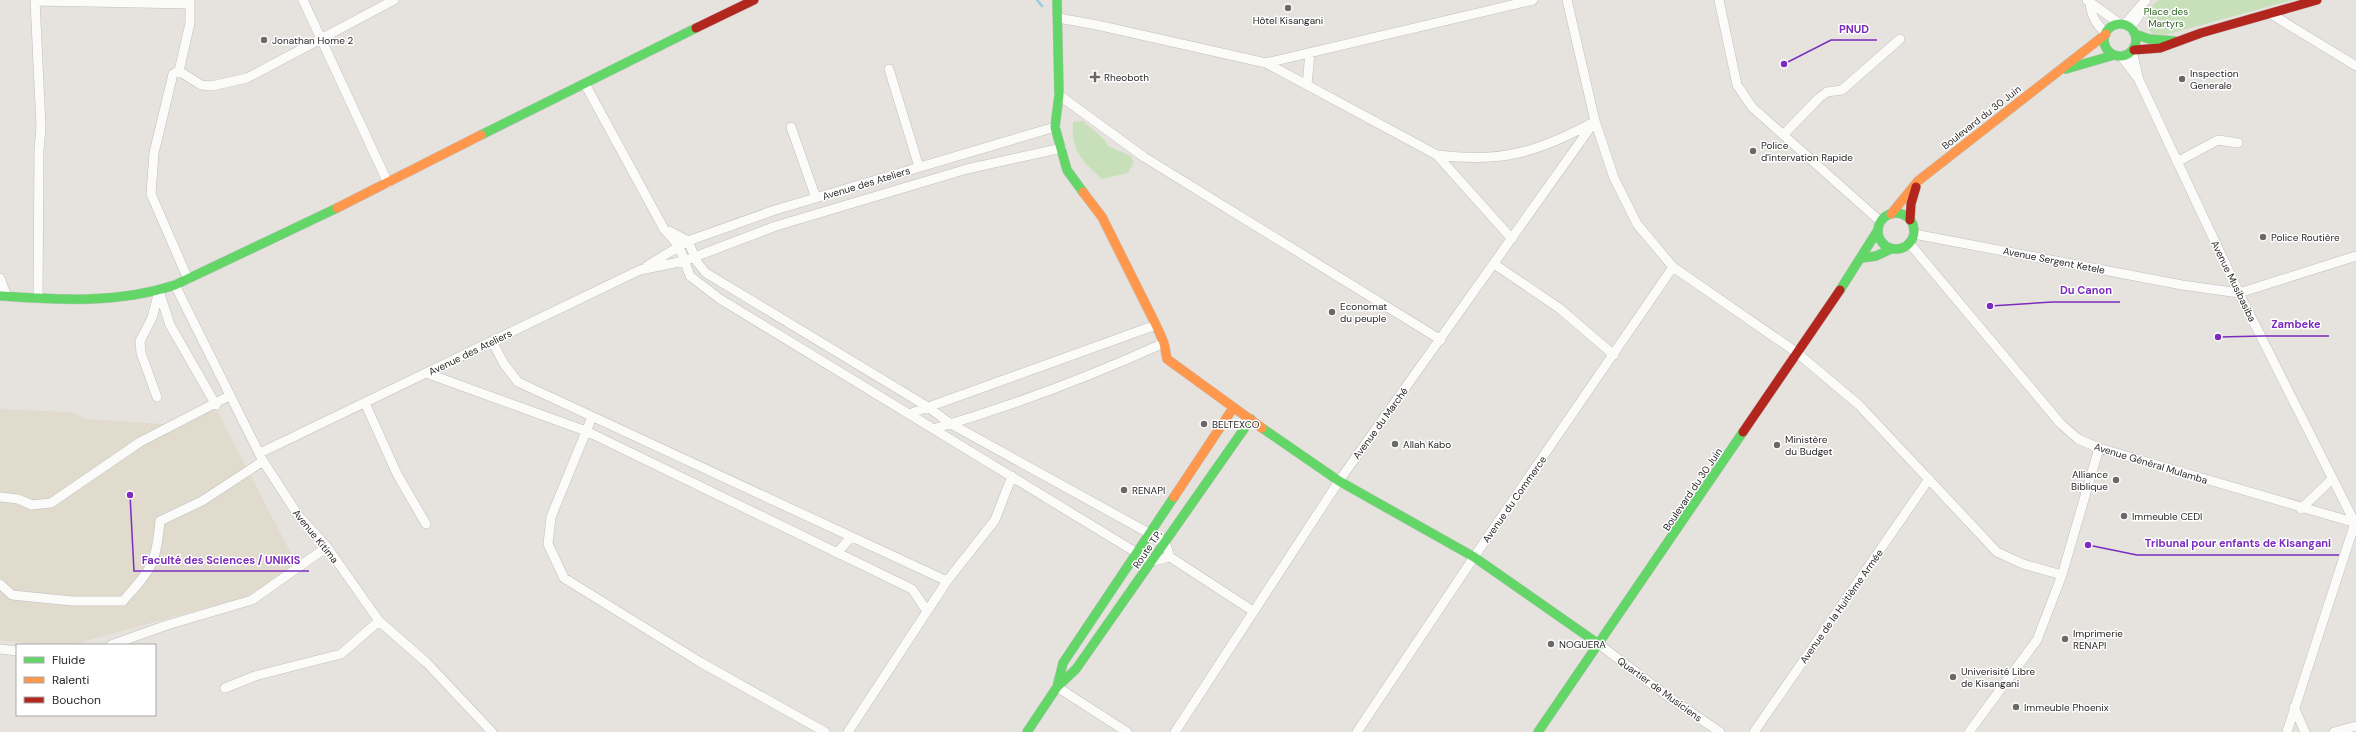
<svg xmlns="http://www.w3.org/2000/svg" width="2356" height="732" viewBox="0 0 2356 732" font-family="'DM Sans',sans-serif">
<rect width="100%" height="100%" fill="#e6e3de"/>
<!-- education -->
<path fill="#e0dbcd" d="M214 405 297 565 245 597 71 645H47L0 640V409L70 412 87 419 179 425Z"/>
<!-- green -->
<path fill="#c8e0b9" d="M2159 0H2293L2165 35 2152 34 2147 27 2149 8Z
M1083 121 1105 140 1108 146 1131 156 1134 162 1128 173 1102 179C1082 161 1071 151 1073 122Z"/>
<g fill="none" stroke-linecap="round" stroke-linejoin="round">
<!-- stream -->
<path stroke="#96cde3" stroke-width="2.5" d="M1037 0 1042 6"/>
<!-- street casing -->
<g stroke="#c0bfbf" stroke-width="10">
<path id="street" d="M35 0 41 127 39 150 38 298
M303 0 388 183
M1567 0 1595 121 1614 178 1637 224 1673 267 1796 352 1859 405 1997 552 2023 564 2062 575
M1719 0 1737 85 1752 107 1881 222
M2087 0 2120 24
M35 1 190 4
M2090 3C2091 16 2096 24 2106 33
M2271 14 2356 66
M1058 18 1097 25 1266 63 1437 155C1500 163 1536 153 1592 123
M2124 25 2146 0
M2130 28 2138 17 2141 7
M2132 51 2139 80 2239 293 2355 523 2287 732
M2121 56 2137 77
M1266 63 1533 0
M889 69 919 167
M179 71 201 85 212 86 247 78 394 0
M585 84 664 229 679 246 690 276 720 299 1137 553 1153 561 1170 557
M1307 85 1310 53
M1059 95 1144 157 1441 340
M791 127 816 198
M1783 135 1819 98 1827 92 1842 90 1900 39
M1437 155 1512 239
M2177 162 2218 140 2238 143
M669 231 688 241 697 262 706 273 928 407 951 424 1165 542 1170 557 1253 611
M1914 234 2182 285 2239 293 2356 256
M1910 244 2060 423 2078 439 2099 448 2356 523
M1494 264 1559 308 1614 355
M647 266 688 241 775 210 1055 127
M0 278 7 297
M188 279 151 194 154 153 173 74 179 71 190 23V0
M175 285 263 461 298 515 327 547 379 621 427 663 492 732
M159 291 170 325 216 405
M492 341 504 364 518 382 947 581
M426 373 586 431 912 589 927 611
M157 397 141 353 140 341 152 318 159 291
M365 403 397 474 426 524
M909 414 1156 325
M592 417 551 517 548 544 564 578 700 662 825 732
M933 429C1012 406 1089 377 1164 343
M260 453 640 270 684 261 776 226 967 169 1062 148
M0 497 18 499 32 505 51 503 140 442 229 396
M2301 509 2332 479
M837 553 851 537
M0 584 12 595 72 601H123C152 568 156 565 160 521L202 501 263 461
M111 645 167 625 252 600 327 547
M1600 645 1670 698 1720 732
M0 649 17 651
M1057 687 1127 732
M225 688 255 676 341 654 379 621
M2294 707 2305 732
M848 732 947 581 995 520 1012 476
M1175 732 1339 481 1595 121
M1357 732 1474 557 1673 267
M1754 732 1929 479
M1969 732 2037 640 2062 575 2099 448
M2334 732 2356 726"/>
</g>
<!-- fast casing -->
<g stroke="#c0bfbf" stroke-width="10">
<path id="fast" d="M1057 0 1059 95 1055 127 1067 170 1083 192
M2104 40a16 16 0 1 1 32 0a16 16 0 1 1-32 0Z
M2135 34 2149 39 2175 41
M2066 69 2114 55
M481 135 696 28
M1878 231a18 18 0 1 1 36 0a18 18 0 1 1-36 0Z
M1862 258 1876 256 1891 249
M1840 290 1878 230
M0 296C60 300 117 304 175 285L337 208
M1262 428 1339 481 1474 557 1600 645
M1057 687 1063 663 1174 497
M1027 732 1057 687 1076 669 1251 419
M1538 732 1743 432"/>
</g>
<!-- slow casing -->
<g stroke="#c0bfbf" stroke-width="10">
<path id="slow" d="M1083 192 1102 217 1156 325 1164 343 1167 359 1262 428
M337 208 481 135
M1891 214 1918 181 2106 34
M1174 497 1233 408"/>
</g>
<!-- jam casing -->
<g stroke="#c0bfbf" stroke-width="10">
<path id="jam" d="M696 28 754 0
M2134 50 2160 48 2201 33 2317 0
M1910 220 1911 204 1916 187
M1743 432 1840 290"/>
</g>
<!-- street -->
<use href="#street" stroke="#fbfbfa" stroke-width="9"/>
<!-- fast -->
<use href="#fast" stroke="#63d668" stroke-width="9"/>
<!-- slow -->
<use href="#slow" stroke="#ff974d" stroke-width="9"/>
<!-- jam -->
<use href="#jam" stroke="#b3261e" stroke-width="9"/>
</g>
<!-- markers -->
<g fill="#6a6968" stroke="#fff" stroke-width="1.5">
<circle cx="1288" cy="8" r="4"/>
<circle cx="264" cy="40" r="4"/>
<path d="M1093 71h4v4h4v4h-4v4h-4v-4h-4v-4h4z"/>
<circle cx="2182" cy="79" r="4"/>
<circle cx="1753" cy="151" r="4"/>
<circle cx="2263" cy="237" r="4"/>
<circle cx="1332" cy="312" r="4"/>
<circle cx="1204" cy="424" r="4"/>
<circle cx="1395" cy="444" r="4"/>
<circle cx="1777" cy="445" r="4"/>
<circle cx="2116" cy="480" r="4"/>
<circle cx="1124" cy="490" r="4"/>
<circle cx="2124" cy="516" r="4"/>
<circle cx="2065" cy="639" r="4"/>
<circle cx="1551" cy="644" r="4"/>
<circle cx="1953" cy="677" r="4"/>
<circle cx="2016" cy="707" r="4"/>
</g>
<g text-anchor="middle" stroke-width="3" stroke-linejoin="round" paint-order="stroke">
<!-- park labels -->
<g font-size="10" fill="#2a5f1e" stroke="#fff">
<text x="2166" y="15">Place des<tspan x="2166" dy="12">Martyrs</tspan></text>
</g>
<!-- poi labels -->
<g font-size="10" fill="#282828" stroke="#fff" text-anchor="start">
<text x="1288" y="24" text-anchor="middle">Hôtel Kisangani</text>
<text x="272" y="44">Jonathan Home 2</text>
<text x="2190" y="77">Inspection<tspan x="2190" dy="12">Generale</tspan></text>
<text x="1104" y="81">Rheoboth</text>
<text x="1761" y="149">Police<tspan x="1761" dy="12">d'intervation Rapide</tspan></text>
<text x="2271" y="241">Police Routière</text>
<text x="1340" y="310">Economat<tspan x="1340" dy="12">du peuple</tspan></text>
<text x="1212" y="428">BELTEXCO</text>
<text x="1785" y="443">Ministère<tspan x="1785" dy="12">du Budget</tspan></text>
<text x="1403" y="448">Allah Kabo</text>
<text x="2108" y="478" text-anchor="end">Alliance<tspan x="2108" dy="12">Biblique</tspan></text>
<text x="1132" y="494">RENAPI</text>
<text x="2132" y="520">Immeuble CEDI</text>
<text x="2073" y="637">Imprimerie<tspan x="2073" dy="12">RENAPI</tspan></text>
<text x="1559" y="648">NOGUERA</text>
<text x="1961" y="675">Univerisité Libre<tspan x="1961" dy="12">de Kisangani</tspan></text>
<text x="2024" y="711">Immeuble Phoenix</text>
</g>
<!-- street labels -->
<g font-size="10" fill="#282828" stroke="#fff">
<text transform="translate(1981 117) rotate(-38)" y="4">Boulevard du 30 Juin</text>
<text transform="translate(866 183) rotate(-17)" y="4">Avenue des Ateliers</text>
<text transform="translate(2054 260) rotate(11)" y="4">Avenue Sergent Ketele</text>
<text transform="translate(2234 281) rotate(64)" y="4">Avenue Musibasiba</text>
<text transform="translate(470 352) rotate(-26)" y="4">Avenue des Ateliers</text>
<text transform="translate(1380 423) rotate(-54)" y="4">Avenue du Marché</text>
<text transform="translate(2151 463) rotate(17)" y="4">Avenue Général Mulamba</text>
<text transform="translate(1692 489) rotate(-56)" y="4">Boulevard du 30 Juin</text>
<text transform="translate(1514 499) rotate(-55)" y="4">Avenue du Commerce</text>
<text transform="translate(316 536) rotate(51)" y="4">Avenue Kitima</text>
<text transform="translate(1147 549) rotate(-56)" y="4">Route T.P.</text>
<text transform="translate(1841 606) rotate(-55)" y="4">Avenue de la Huitième Armée</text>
<text transform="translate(1660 689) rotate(36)" y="4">Quartier de Musiciens</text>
</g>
</g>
<!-- callouts -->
<path fill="none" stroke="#7b2cbf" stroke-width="1.5" d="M1784 64L1831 40H1877M1990 306L2052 302H2120M2218 337L2263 336H2329M2088 545L2137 555H2339M130 495L134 571H309"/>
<g fill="#7b2cbf" stroke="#fff" stroke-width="1.5">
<circle cx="1784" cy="64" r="4"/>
<circle cx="1990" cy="306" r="4"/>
<circle cx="2218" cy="337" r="4"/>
<circle cx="2088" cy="545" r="4"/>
<circle cx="130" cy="495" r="4"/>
</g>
<g font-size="11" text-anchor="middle" font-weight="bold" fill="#7b2cbf" stroke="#fff" stroke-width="3" stroke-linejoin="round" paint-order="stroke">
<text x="1854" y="33">PNUD</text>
<text x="2086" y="294">Du Canon</text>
<text x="2296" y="328">Zambeke</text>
<text x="2238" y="547">Tribunal pour enfants de Kisangani</text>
<text x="221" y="564">Faculté des Sciences / UNIKIS</text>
</g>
<!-- legend -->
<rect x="16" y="644" width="140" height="72" fill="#ffffff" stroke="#a9a9a9"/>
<rect x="24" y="657" width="20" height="6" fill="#63d668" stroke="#a9a9a9"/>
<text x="52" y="664" font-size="12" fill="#282828">Fluide</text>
<rect x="24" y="677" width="20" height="6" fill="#ff974d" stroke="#a9a9a9"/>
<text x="52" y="684" font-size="12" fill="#282828">Ralenti</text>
<rect x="24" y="697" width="20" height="6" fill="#b3261e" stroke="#a9a9a9"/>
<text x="52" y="704" font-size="12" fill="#282828">Bouchon</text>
</svg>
